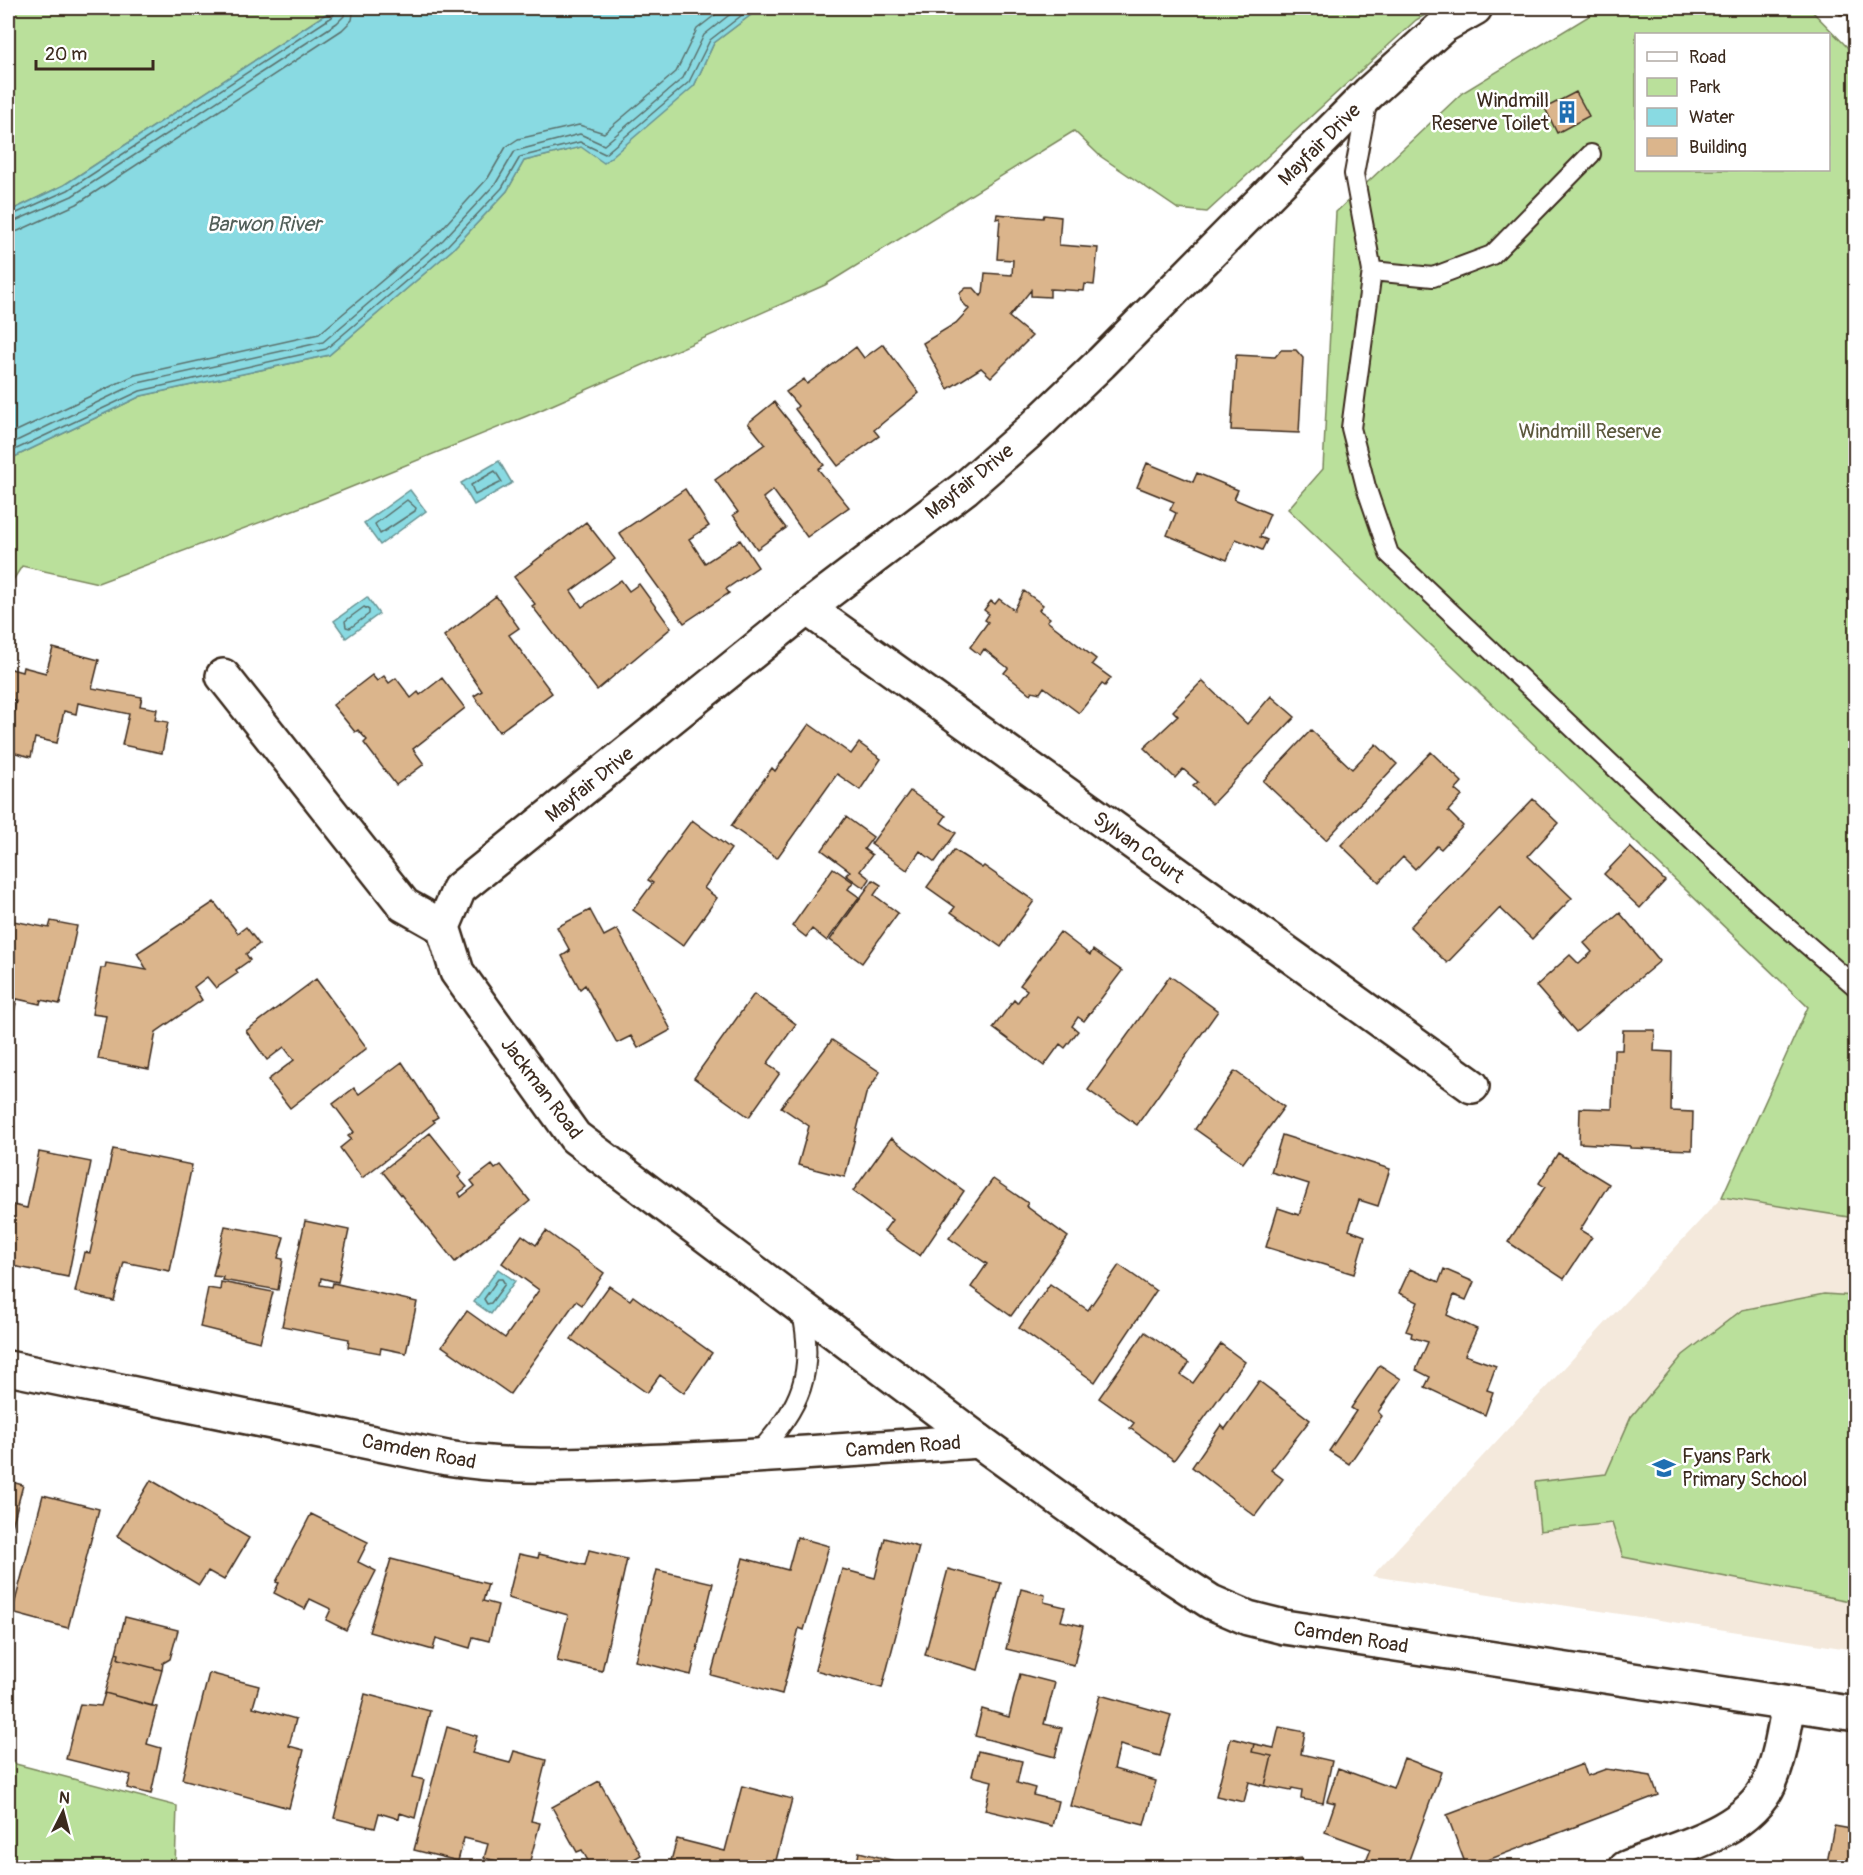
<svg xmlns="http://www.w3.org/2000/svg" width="1863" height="1875" viewBox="0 0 1863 1875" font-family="Pangolin,sans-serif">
<rect width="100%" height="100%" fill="#fff"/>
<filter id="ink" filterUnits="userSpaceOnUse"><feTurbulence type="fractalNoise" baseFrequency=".0167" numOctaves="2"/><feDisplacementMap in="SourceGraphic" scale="12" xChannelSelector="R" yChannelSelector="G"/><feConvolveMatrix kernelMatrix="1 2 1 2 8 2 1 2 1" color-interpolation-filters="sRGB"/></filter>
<g filter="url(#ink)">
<!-- built -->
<path fill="#f4e9dc" d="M1722 1197 1855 1218V1650L1372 1576Z"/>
<!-- green -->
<path fill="#bae09b" stroke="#7a855c" stroke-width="1.5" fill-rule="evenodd" d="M8 8H335L64 185 8 212Z
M760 8H1437L1416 20 1207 212 1178 209 1100 156 1074 131 825 285 527 416 317 501 98 583 22 566 8 588V460L141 396 329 355 452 250 507 191 524 161 581 147 694 86 714 43Z
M1602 8H1809L1855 55V1218L1722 1197 1808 1007 1288 509 1323 469 1336 212 1462 93ZM1636 34H1828V170H1636Z
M1824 1294 1855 1296V1602L1623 1557 1612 1523 1540 1531 1535 1482 1606 1474 1631 1417 1683 1355 1742 1310Z
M8 1762 177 1806 175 1867H8Z"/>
<!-- water -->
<path fill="#89dae2" stroke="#6a9494" stroke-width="1.5" d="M335 8H760L714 43 694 86 604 163 581 147 524 161 507 191 452 250 329 355 141 396 8 460V212L64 185Z
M499 461 512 483 474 505 461 483Z
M410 490 426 511 380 545 364 523Z
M367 597 379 614 346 638 334 621Z
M498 1269 515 1281 491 1314 474 1302Z"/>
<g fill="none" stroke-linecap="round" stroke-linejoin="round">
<!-- shore -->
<path stroke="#5a706c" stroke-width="1.5" d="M8 217 68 190 332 17 338 8
M8 224 72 196 337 23 344 16 345 8
M8 233 18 231 77 204 342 30 352 20 354 8
M8 435 135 375 319 334 437 234 488 178 506 147 518 139 579 125 604 133 676 72 697 29 724 8
M8 445 138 383 323 342 443 240 496 183 515 151 580 134 604 145 683 78 704 35 738 8
M8 453 140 391 326 349 448 245 502 188 520 157 580 142 605 154 689 82 710 40 751 8
M495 471 502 482 475 495 471 485Z
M407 500 416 508 415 511 380 534 375 524Z
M364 607 369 610V614L350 628 346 627 345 621Z
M498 1279H502L505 1284 491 1303 487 1304 484 1299Z"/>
</g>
<!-- building -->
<path fill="#dbb58c" stroke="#3b2a1e" stroke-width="1.5" d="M1838 8H1856V24L1850 26 1848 14 1840 15Z
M1576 92 1589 116 1557 133 1545 108Z
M997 214 1043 218 1044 215 1061 217 1059 245 1098 248 1094 285 1085 284 1084 291 1050 289V297L1031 296V290L1009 317 1032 336 991 377 981 368 948 389 923 343 956 323 969 309 961 301 960 293 966 288H974L981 296 983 293 985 273 1012 275 1013 260 997 259 1000 218 996 219Z
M883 344 919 393 874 430 879 436 838 466 795 409 798 406 786 392 804 379 807 384 856 347 864 358Z
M1281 350H1296L1303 358 1299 433 1231 430 1236 355 1275 357Z
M774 402 824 465 818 469 849 507 807 537 773 490 763 498 786 528 757 549 733 515 738 512 715 480 765 444 748 423Z
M1147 463 1193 482 1197 473 1238 490 1234 499 1270 514 1260 537 1267 540 1262 550 1236 539 1227 560 1167 535 1176 513 1170 510 1174 502 1137 487Z
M685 489 709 526 689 539 705 563 740 540 758 567 726 589 729 593 684 623 619 533Z
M586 522 615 559 571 591 582 607 621 580 629 591 639 584 671 628 597 690 532 606 535 604 514 577Z
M1024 591 1043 605 1039 610 1050 618 1047 621 1096 659 1092 664 1111 678 1105 686 1102 684 1079 713 1044 687 1040 693 1032 691 1030 694 1004 673 1008 668 984 649 980 655 970 647 988 622 985 620 989 614 984 610 991 601 995 604 999 599 1014 610Z
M496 596 519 628 509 635 552 693 499 732 474 696 482 691 444 636Z
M53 648 99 660 92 688 142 697 140 706 157 709 155 720 168 722 162 753 122 745 129 714 78 703 76 714 64 711 57 743 35 738 31 757 8 751 16 701 8 698V668L22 672 23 667 46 673Z
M372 675 377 681 384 676 389 683 396 678 411 698 418 692 420 695 442 678 465 708 413 749 424 764 396 785 364 743 367 740 358 730 355 732 333 705Z
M1202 681 1247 724 1271 696 1295 717 1212 804 1193 786 1198 782 1183 769 1175 778 1144 748 1178 716 1173 711Z
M809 724 851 754 859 743 881 759 860 790 837 774 777 858 731 826 772 768 775 771Z
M1311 730 1352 769 1376 744 1397 764 1326 840 1263 781Z
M1431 752 1462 782 1455 790 1462 796 1448 811 1463 826 1441 849 1437 846 1415 869 1403 857 1379 882 1341 845Z
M910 791 946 816 941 823 956 833 935 862 920 851 907 870 871 844Z
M1533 799 1558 823 1528 856 1572 898 1532 939 1500 908 1447 963 1410 927Z
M846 817 873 837 864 849 872 855 860 871 870 879 864 888 846 875 850 871 822 850Z
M692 820 731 849 704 888 717 898 683 946 633 910 653 883 648 880Z
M1630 847 1665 881 1640 908 1604 874Z
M954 850 982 868 984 866 1034 901 1001 947 951 912 955 907 927 887Z
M833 868 853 882 848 889 859 897 827 941 812 929 806 937 792 926Z
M873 880 881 885 874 895 898 913 862 963 830 940Z
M214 902 238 933 246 927 259 944 246 954 250 960 236 970 238 973 216 988 207 977 194 987 202 1000 156 1032 149 1069 98 1059 106 1016 92 1014 101 968H105L106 963 147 970 137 953Z
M590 910 604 936 617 929 671 1030 638 1048 631 1036 617 1043 585 985 580 989 562 956 570 951 557 927Z
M1620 913 1660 961 1576 1032 1536 986 1570 955 1579 964 1592 952 1584 943Z
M8 920 49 928 51 921 77 926 60 1004 41 1000 40 1004 17 999 14 1012 8 1011Z
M1060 932 1090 955 1093 950 1122 971 1084 1021 1078 1017 1072 1026 1078 1031 1065 1048 1060 1044 1044 1066 993 1028 1014 1000 1017 1003 1027 990 1020 985Z
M1170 976 1218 1011 1137 1125 1088 1090Z
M316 979 367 1048 290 1108 268 1080 294 1060 284 1047 267 1060 246 1031Z
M754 994 796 1024 767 1064 780 1073 749 1117 694 1078Z
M1623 1030H1655L1654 1051 1672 1052 1671 1111 1693 1112 1692 1150 1630 1148V1146L1579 1143 1580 1108 1612 1109 1614 1050H1622Z
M832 1040 880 1072 866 1094 845 1177 798 1165 809 1126 781 1107Z
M402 1062 438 1117 433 1120 435 1122 362 1178 340 1148 351 1139 348 1136 354 1132 333 1104 354 1088 359 1094Z
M1235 1071 1284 1107 1243 1163 1195 1129Z
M430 1133 462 1173 458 1177 467 1187 459 1193 461 1197 475 1186 471 1181 492 1165 495 1169 501 1165 530 1201 455 1262 382 1171Z
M1282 1135 1390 1169 1378 1206 1359 1200 1349 1230 1365 1236 1354 1274 1266 1247 1278 1208 1299 1215 1309 1184 1271 1172Z
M891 1138 964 1191 920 1256 884 1231 892 1220 853 1191Z
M113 1149 192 1165 170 1271 124 1262 114 1301 75 1292 84 1252 90 1253Z
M39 1152 91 1162 68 1277 8 1265V1204L27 1208Z
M1558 1153 1609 1184 1580 1230 1592 1237 1564 1279 1508 1242 1545 1187 1539 1183Z
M993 1179 1028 1203 1026 1206 1068 1237 1011 1316 971 1287 987 1264 949 1238Z
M305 1221 349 1230 338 1282 321 1278 320 1285 332 1287 333 1283 417 1302 406 1353 381 1348 380 1353 348 1347 349 1339 282 1326Z
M225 1226 284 1237 278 1258 283 1259 278 1290 222 1280 223 1277 213 1276Z
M546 1231 604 1273 582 1305 576 1301 510 1394 442 1346 467 1311 505 1338 539 1290 502 1263 522 1235 536 1245Z
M1119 1265 1156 1291 1095 1382 1019 1328 1050 1284 1088 1310Z
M1410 1269 1439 1282 1444 1269 1474 1282 1466 1300 1454 1295 1447 1315 1477 1329 1465 1355 1496 1366 1487 1390 1493 1392 1485 1415 1425 1387 1430 1377 1416 1370 1428 1342 1411 1337 1412 1333 1406 1331 1418 1302 1399 1293Z
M221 1282 273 1292 260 1342 200 1327 208 1288 220 1290Z
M609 1286 630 1300 633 1296 712 1353 684 1393 660 1375 647 1393 571 1339Z
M1145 1332 1189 1363 1181 1375 1193 1383 1221 1344 1245 1362 1174 1460 1130 1428 1134 1423 1099 1398Z
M1380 1365 1401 1379 1378 1412 1382 1416 1349 1464 1329 1451 1356 1411 1351 1408Z
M1259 1381 1310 1420 1271 1470 1283 1479 1255 1516 1192 1467 1221 1425 1225 1429Z
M151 1480 249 1538 224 1580 208 1571 199 1585 117 1536Z
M8 1481 23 1485 8 1542Z
M43 1495 99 1509 68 1628 12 1613Z
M311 1514 368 1542 358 1562 376 1571 346 1630 326 1620 331 1609 310 1599 305 1609 274 1593 279 1583 276 1582Z
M797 1537 829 1546 804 1630 799 1628 782 1694 711 1675 743 1558 788 1570Z
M885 1538 919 1547 882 1688 815 1670 842 1569 875 1578Z
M589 1550 627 1559 602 1671 557 1661 568 1615 508 1598 519 1554 538 1558 539 1554 585 1565Z
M391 1559 488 1584 483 1601 498 1605 489 1641 473 1637 470 1648 436 1638 433 1650 369 1632Z
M948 1569 1001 1583 978 1670 925 1655Z
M657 1570 713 1583 691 1675 635 1661Z
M1021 1589 1045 1595 1044 1602 1065 1607 1061 1621 1083 1626 1074 1665 1006 1649Z
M125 1617 178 1630 170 1659 163 1663 162 1670 118 1659 119 1654 116 1653Z
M116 1653 119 1654 118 1659 162 1670 152 1706 105 1693Z
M209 1673 259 1686 253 1707 296 1719 289 1746 304 1750 289 1808 182 1779Z
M1020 1674 1055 1683 1044 1724 1062 1728 1055 1757 975 1736 982 1709 1009 1717Z
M105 1693 157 1707 147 1744 161 1748 151 1794 127 1788 131 1775 66 1759 80 1704 101 1706Z
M365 1694 430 1711 413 1777 424 1780 415 1818 400 1813 399 1819 379 1813 375 1828 334 1818Z
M1100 1695 1171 1715 1160 1756 1120 1745 1114 1769 1156 1781 1144 1825 1070 1806Z
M447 1727 477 1736 472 1753 510 1763 514 1751 546 1760 531 1821 540 1823 528 1868 484 1858 488 1844 464 1838 458 1861 414 1850Z
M1279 1727 1305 1732 1301 1754 1332 1761 1323 1803 1301 1799 1302 1790 1292 1788 1291 1791 1265 1786 1272 1756 1252 1752 1254 1744 1274 1748Z
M1231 1738 1254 1744 1252 1752 1272 1756 1265 1786 1249 1782 1244 1802 1216 1796Z
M978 1751 1022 1761 1017 1783 1035 1788 1033 1795 1058 1801 1052 1826 985 1810 992 1781 972 1776Z
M1404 1758 1441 1772 1406 1868H1374L1365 1864 1371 1849 1325 1832 1335 1803 1327 1801 1338 1768 1393 1788Z
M1583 1764 1587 1776 1606 1769 1651 1776 1658 1795 1467 1868 1447 1815Z
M599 1781 641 1855 619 1868H592L582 1850 577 1852 552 1807Z
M742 1786 792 1799 774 1868H669L677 1839 725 1851Z
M1834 1826 1856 1830V1868H1826Z
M859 1852 899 1862 897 1868H856Z
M1302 1858 1303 1868H1264L1276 1866V1861Z"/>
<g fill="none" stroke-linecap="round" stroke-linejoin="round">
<!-- lane casing -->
<g stroke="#3b2a1e" stroke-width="22">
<path id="lane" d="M1368 98 1354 174 1372 271 1351 428 1366 487 1389 554 1752 897 1856 987
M1372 271 1433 277 1492 255 1591 154
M756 1455C801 1408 816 1373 801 1308"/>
</g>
<!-- street casing -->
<g stroke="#3b2a1e" stroke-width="38">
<path id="street" d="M807 608 1472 1086
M223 676 404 905 443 927
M8 1368 447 1458C521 1470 592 1464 665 1461 770 1456 875 1448 979 1441"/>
</g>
<!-- secondary casing -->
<g stroke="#3b2a1e" stroke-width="38">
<path id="secondary" d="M1475 8 1443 26 1369 93 1101 363 1031 430 965 488 807 608 459 889 443 927 457 972 575 1137 979 1441 1116 1540 1211 1602 1248 1618 1284 1627 1856 1714
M1626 1868C1673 1849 1746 1834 1769 1784 1780 1759 1784 1731 1789 1704"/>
</g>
<!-- lane -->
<use href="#lane" stroke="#fff" stroke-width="18"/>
<!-- street -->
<use href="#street" stroke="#fff" stroke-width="33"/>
<!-- secondary -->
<use href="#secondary" stroke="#fff" stroke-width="33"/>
</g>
</g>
<!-- icons -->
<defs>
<g id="building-bare" transform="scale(1.8)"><path d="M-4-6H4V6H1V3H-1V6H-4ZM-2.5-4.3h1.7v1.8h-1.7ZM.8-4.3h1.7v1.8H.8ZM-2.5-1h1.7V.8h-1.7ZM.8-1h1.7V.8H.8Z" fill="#1f6fb2" stroke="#fff" stroke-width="2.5" paint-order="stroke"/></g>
<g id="school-bare" transform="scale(1.8)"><path d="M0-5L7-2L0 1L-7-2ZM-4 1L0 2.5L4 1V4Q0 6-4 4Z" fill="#1f6fb2" stroke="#fff" stroke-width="2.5" paint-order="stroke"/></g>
</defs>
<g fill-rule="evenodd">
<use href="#building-bare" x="1567" y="112"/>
<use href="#school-bare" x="1664" y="1468"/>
</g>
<g text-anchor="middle" stroke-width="5" stroke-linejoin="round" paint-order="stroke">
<!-- poi labels -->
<g font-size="20" fill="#3b2a1e" stroke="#fff" text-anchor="end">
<text x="1549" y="107">Windmill<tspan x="1549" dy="23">Reserve Toilet</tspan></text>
<text x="1682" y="1463" text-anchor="start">Fyans Park<tspan x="1682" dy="23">Primary School</tspan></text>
</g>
<!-- street labels -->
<g font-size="20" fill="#3b2a1e" stroke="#fff">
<text transform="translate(1319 144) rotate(-45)" y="7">Mayfair Drive</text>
<text transform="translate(969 481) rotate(-39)" y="7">Mayfair Drive</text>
<text transform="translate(589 784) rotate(-39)" y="7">Mayfair Drive</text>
<text transform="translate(1139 847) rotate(36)" y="7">Sylvan Court</text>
<text transform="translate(542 1088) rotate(53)" y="7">Jackman Road</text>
<text transform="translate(903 1446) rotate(-4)" y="7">Camden Road</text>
<text transform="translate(419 1451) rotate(11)" y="7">Camden Road</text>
<text transform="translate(1351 1637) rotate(9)" y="7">Camden Road</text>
</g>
<!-- park labels -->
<g font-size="20" fill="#5b583d" stroke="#fff">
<text x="1590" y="438">Windmill Reserve</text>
</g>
<!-- water labels -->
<g font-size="21" font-style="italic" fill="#525f59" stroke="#fff">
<text x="264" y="231">Barwon River</text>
</g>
</g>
<!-- margin -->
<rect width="1863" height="1875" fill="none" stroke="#fff" stroke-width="30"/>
<rect x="15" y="15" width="1833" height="1845" fill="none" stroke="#3b2a1e" stroke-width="2" filter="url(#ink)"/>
<!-- legend -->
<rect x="1635" y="33" width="195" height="138" fill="#ffffff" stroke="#b1aaa5" stroke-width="1.5"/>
<rect x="1647" y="52" width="30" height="9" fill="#ffffff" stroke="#b1aaa5" stroke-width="1.5"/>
<text x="1689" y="63" font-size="18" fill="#3b2a1e">Road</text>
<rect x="1647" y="78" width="30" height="18" fill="#bae09b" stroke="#b1aaa5" stroke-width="1.5"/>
<text x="1689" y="93" font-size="18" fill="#3b2a1e">Park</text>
<rect x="1647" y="108" width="30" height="18" fill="#89dae2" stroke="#b1aaa5" stroke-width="1.5"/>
<text x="1689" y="123" font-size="18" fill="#3b2a1e">Water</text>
<rect x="1647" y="138" width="30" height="18" fill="#dbb58c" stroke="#b1aaa5" stroke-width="1.5"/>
<text x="1689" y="153" font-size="18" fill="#3b2a1e">Building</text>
<!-- north arrow -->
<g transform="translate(63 1812) rotate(6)" stroke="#ffffff" stroke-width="4.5" paint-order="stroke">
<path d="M0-4.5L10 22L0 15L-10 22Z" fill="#3b2a1e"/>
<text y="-9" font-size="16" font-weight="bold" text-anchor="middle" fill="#3b2a1e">N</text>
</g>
<!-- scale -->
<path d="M36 60v9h117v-9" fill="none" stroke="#3b2a1e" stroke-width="3"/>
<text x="45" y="60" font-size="18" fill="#3b2a1e" stroke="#ffffff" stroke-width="4.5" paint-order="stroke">20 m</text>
</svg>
